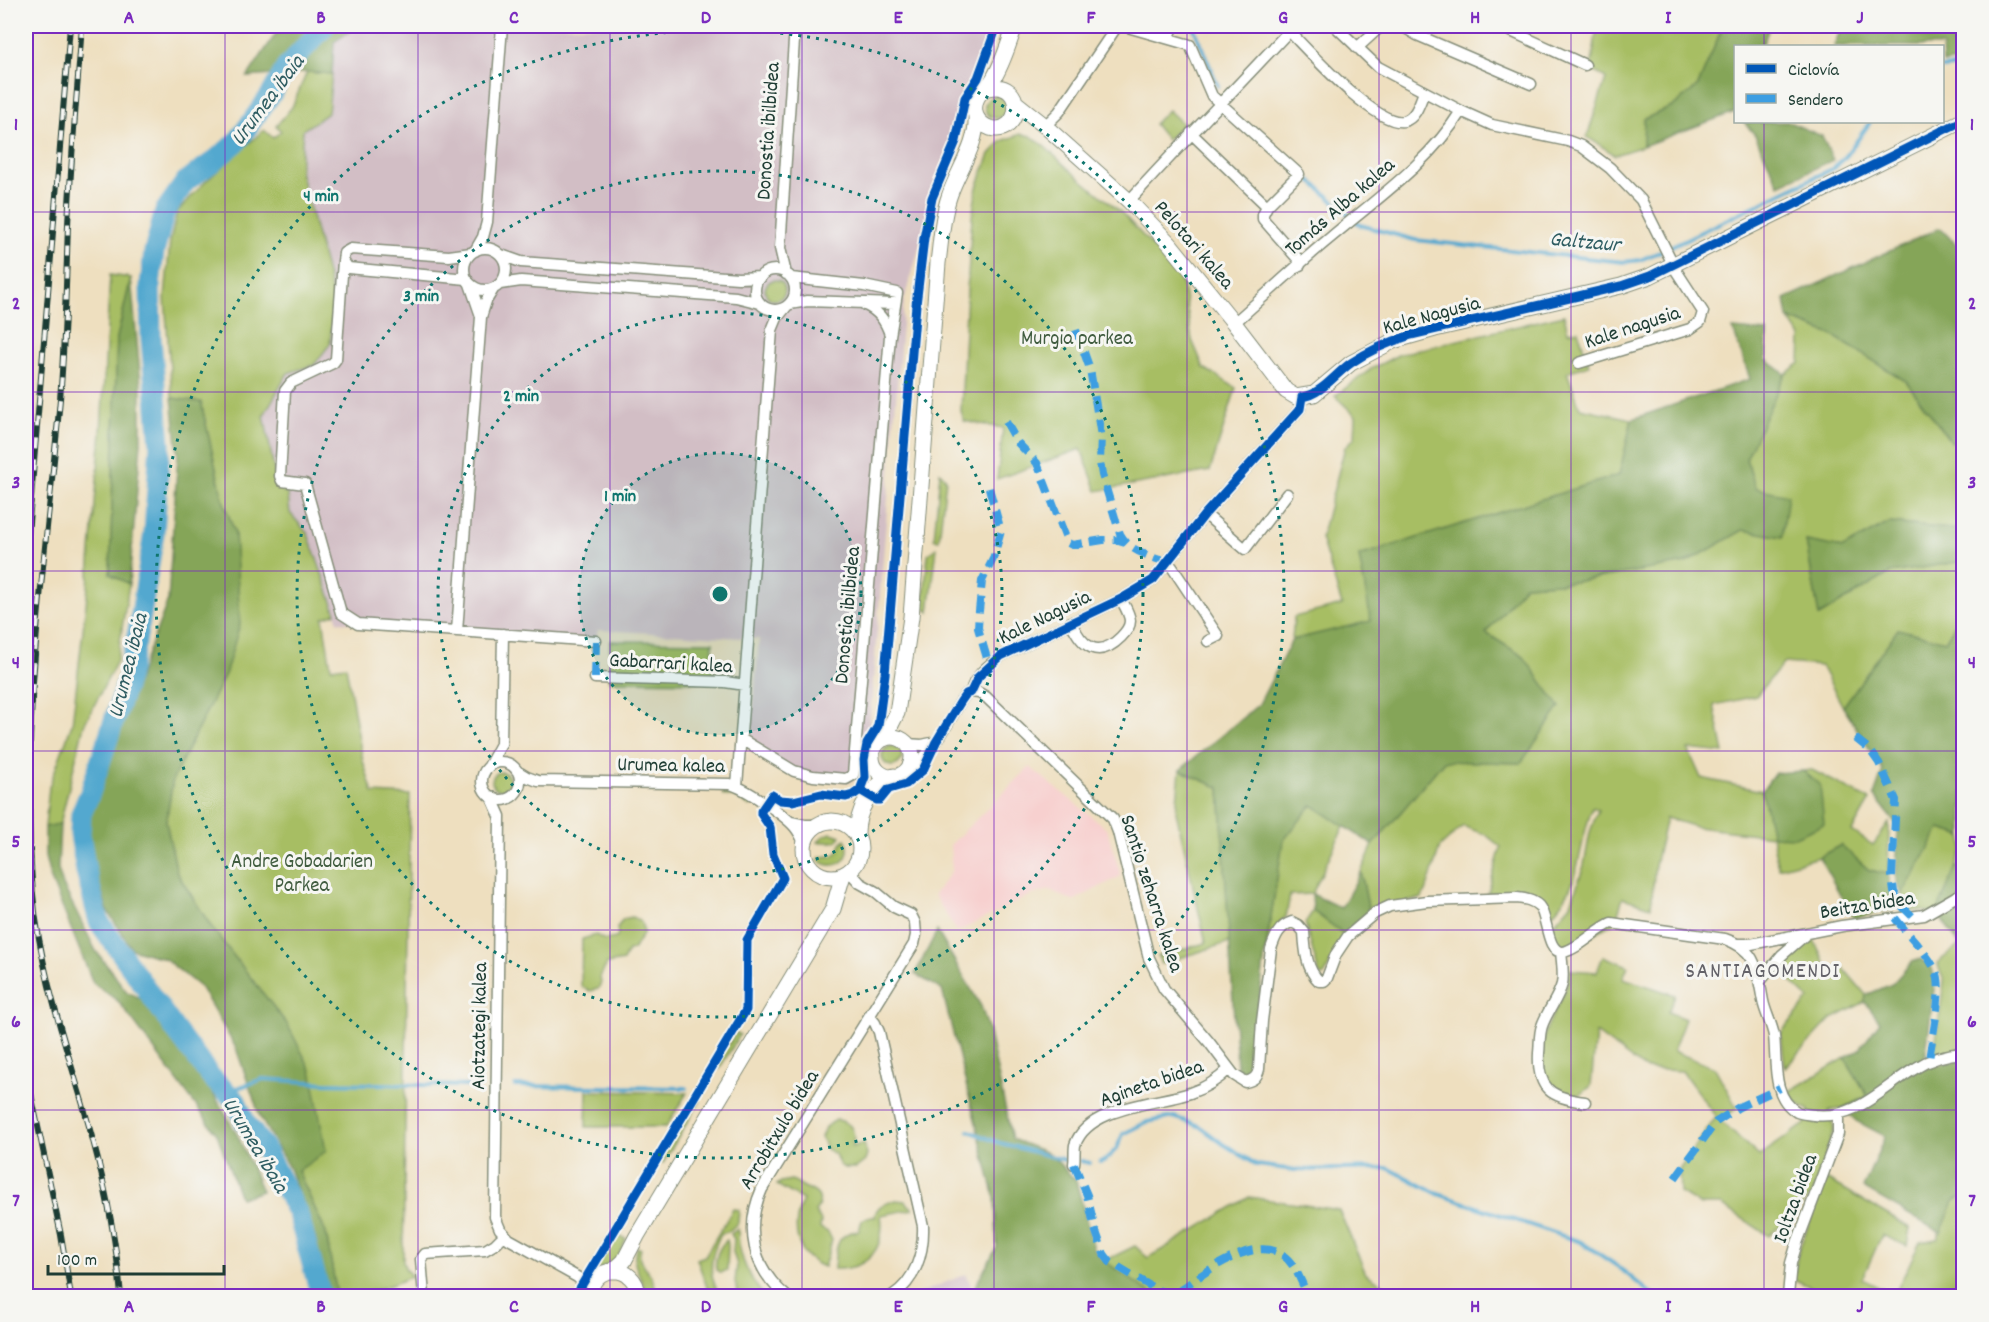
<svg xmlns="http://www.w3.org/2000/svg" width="1989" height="1322" viewBox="0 0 1989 1322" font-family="Dekko,sans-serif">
<rect width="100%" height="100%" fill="#f6f6f2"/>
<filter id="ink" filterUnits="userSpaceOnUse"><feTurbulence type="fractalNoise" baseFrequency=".0167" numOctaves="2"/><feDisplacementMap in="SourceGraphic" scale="12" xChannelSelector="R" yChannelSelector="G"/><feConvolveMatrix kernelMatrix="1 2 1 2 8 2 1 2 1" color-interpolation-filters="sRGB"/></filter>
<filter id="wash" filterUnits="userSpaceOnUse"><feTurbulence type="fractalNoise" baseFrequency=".008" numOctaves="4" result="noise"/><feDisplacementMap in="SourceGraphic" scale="24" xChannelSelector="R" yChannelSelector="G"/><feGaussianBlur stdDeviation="1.35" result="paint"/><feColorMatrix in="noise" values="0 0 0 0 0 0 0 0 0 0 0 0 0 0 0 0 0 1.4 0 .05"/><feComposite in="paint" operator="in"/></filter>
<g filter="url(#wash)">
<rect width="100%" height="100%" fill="#eedfbf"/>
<!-- built -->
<path fill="#f7d0cf" d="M1030 767 1107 829 1121 876 1073 901 1050 890 1031 895 957 932 934 895 952 870 950 845Z"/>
<!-- industrial -->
<path fill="#d2bec5" d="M358 26H991L974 75 962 91 955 125 904 301 866 768 850 782 800 779 750 749 759 639 598 630 596 641 338 622 308 534 290 513 287 488 277 487 263 415 288 373 314 365 334 300 300 171 303 130 328 113 334 42Z
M966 1274 976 1296H913Z"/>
<!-- green -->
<path fill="#a7be63" stroke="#637e4c" stroke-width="1.5" d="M1597 26H1723L1698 86 1672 107 1644 119 1643 146 1615 155 1587 137 1606 78 1591 70Z
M307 72 332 74 328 113 303 130 300 171 334 300 330 344 314 365 288 373 264 415 277 486 287 488 290 513 308 534 336 613 323 618 331 668 346 666 363 761 373 793 410 795 403 1262 406 1270 412 1276C389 1287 364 1296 337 1296L326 1233 298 1171 212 928 177 873 166 822 173 779 226 672 235 533 223 500 201 403 172 398 165 298 170 241 177 212 205 182 264 130 273 138 281 131 276 126 292 107Z
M985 107a11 11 0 1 1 22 0a11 11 0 1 1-22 0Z
M1168 110 1183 124 1167 140 1154 124Z
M1021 134 1031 136 1045 147 1071 171 1121 212 1182 278 1192 340 1204 368 1236 388 1210 471 1097 491 1081 449 997 479 1003 428 964 421 961 411 967 290 972 217 977 187 990 154 1002 141Z
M110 275 131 278 117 338 110 574 129 584 117 661 84 725 60 824 45 827 49 787 72 724 88 587 101 432Z
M765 290a10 10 0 1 1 20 0a10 10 0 1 1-20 0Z
M1564 315 1568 332 1578 330 1589 365 1567 372 1580 408 1632 419 1620 475 1359 556 1372 621 1292 640 1294 617 1342 605 1321 538 1345 447 1355 437 1356 416 1335 396 1371 369 1400 354Z
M1789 319 1832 335 1906 381 1951 442 1963 439V529L1961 530 1889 523 1843 548 1806 541 1819 616 1890 573 1963 561V612L1945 641 1898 629 1843 707 1821 666 1784 663 1756 696 1714 705 1724 753 1688 749 1701 778 1762 791 1773 836 1820 785 1803 771 1812 770 1870 800 1852 831 1873 845 1889 823 1888 874 1869 870 1841 845 1819 857 1778 868 1772 836 1696 827 1666 818 1655 865 1651 907 1623 898 1615 922 1573 946 1562 948 1555 941 1552 926 1571 904 1584 865 1590 832 1598 810 1593 807C1577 844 1583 887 1550 916 1547 911 1544 904 1540 899 1530 888 1502 893 1488 893L1501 847 1486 835 1463 826 1440 847 1428 885 1422 898 1369 912 1361 872 1373 845 1444 761 1521 763 1524 657 1486 633 1525 585 1573 582 1686 563 1743 530 1756 488 1746 459 1785 374 1800 363 1801 337Z
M940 472 946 479 939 540 934 539Z
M937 548 929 612 923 607 928 554Z
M610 641 713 642 712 673H727V682L609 681Z
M882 756a10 10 0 1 1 20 0a10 10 0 1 1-20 0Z
M1180 770 1220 788 1230 942 1161 964 1158 956 1206 943 1176 812Z
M492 781a9 9 0 1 1 18 0a9 9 0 1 1-18 0Z
M723 790 739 793 753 803 750 807 737 798 723 795Z
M1312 804 1344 826 1312 894 1290 895 1286 917 1279 923 1265 954 1283 841Z
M1940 829 1963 836V850L1937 913 1912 910 1902 895Z
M831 833 841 836C836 845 827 841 818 842L822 837Z
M845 839C856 857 835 874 819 860L820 857 832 856 838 852 841 843Z
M1313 911 1344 934 1325 974 1322 976 1319 974 1305 923Z
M632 917 641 922 644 932 633 950 628 951 623 961 607 964 600 977 601 983 598 989 590 991 581 986 582 939 596 935 605 940 616 938 618 934 617 928 623 919Z
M1812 936 1830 973 1840 964 1866 995 1865 1002 1830 1020 1785 1068 1781 1033 1809 999 1778 969 1787 957Z
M1960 945H1963V1048L1934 1055 1944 981 1937 963Z
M1603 956 1628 966 1623 978 1675 995 1668 1012 1685 1019 1673 1051 1715 1068 1737 1108 1720 1121 1759 1156 1805 1124 1809 1110 1798 1104 1788 1092 1845 1058 1868 1096 1843 1108 1829 1111 1834 1129 1812 1195 1769 1236 1722 1205H1700L1680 1193 1679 1170 1716 1117 1682 1071 1645 1069 1596 1033 1591 1086 1579 1096C1570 1094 1560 1093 1552 1087 1540 1078 1541 1043 1546 1030 1554 1009 1568 993 1570 970L1597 972Z
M736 1032 740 1035 719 1069 715 1067Z
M587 1091 687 1093 666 1127H586Z
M696 1098 700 1101 663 1163 658 1161Z
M836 1120C852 1121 857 1133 852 1147L864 1143 867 1155 865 1161 856 1168H844L839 1164 835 1154 826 1149 821 1137 825 1127Z
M1826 1179 1910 1228 1907 1246 1882 1235 1862 1279 1884 1290 1880 1296H1831L1793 1279 1798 1252Z
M791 1180C796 1181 800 1185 804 1187 817 1192 825 1197 815 1212L821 1221 820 1228 828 1232 832 1240 824 1267C794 1256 791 1225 803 1200L777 1185 781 1182Z
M1963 1196V1296H1894L1920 1242 1937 1239 1954 1201Z
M1249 1197 1339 1210 1366 1274 1393 1290 1394 1296H1264L1220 1293 1216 1296H1155L1104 1261 1135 1246 1148 1258Z
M896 1200 905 1201 913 1209 881 1215C886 1248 868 1270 834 1269 835 1250 836 1232 859 1231L862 1220 868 1217H875C876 1204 886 1204 896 1200Z
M733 1209 739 1210 738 1223 728 1232C720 1233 719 1237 716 1245 709 1264 710 1278 720 1296H710L697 1259 705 1256Z
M738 1229C738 1255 748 1277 764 1296L753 1294 738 1296 735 1282 737 1265 733 1252 734 1239 731 1234Z
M615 1234 626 1239C616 1264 615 1261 592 1273Z
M727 1240 728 1245 727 1270 721 1273 716 1270C714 1259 719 1246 727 1240Z
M637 1247 641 1249C636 1261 646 1266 651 1276 655 1283 656 1290 656 1296H645C645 1276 629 1269 637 1247Z"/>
<!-- forest -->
<path fill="#85a559" stroke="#527146" stroke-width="1.5" d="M281 26H358L334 42 332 74 307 72 247 77Z
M1723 26H1770L1762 46H1736L1735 112 1643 146 1644 119 1672 107 1698 86Z
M1842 26H1958L1961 61 1943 63 1942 46H1834Z
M1744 122H1789L1822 136 1833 160 1779 185 1755 135Z
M1940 228 1963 251V439L1951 442 1906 381 1832 335 1788 318 1785 299Z
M131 278 141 385V443L129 584 110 574 117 338Z
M1733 329 1767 332 1766 359 1785 374 1746 459 1756 488 1788 495 1782 537 1743 530 1686 563 1573 582 1525 585 1486 633 1524 657 1560 707 1521 763 1444 761 1373 845 1312 805 1283 841 1265 954 1251 1068 1246 1072 1237 1068 1220 788 1180 770 1259 704 1292 640 1371 621 1359 556 1619 475 1632 419 1750 379Z
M172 398 201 402 223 500 235 533 240 624 226 672 173 779 166 822 177 873 212 928 287 1024 311 1070 326 1151 298 1171 326 1233 337 1296H329L315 1238 289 1168 260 1117 236 1048 201 988 165 959 132 949 108 912 83 836 91 804 168 600 178 454Z
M1889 523 1961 530 1963 529V561L1890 573 1819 616 1806 541 1843 548Z
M1963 612V836L1940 829 1902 895 1896 879 1898 826 1874 795 1883 770 1843 707 1898 629 1945 641Z
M1803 771 1820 785 1824 824 1795 837 1772 836 1762 791 1775 773Z
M60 824 58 869 63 885 96 951 127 992 150 1002 206 1081 238 1136 262 1191 240 1198 217 1134 119 1002 93 983 50 877 45 857V827Z
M1841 845 1869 870 1888 874 1891 897 1897 908 1854 919 1819 857Z
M1956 866 1963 869V945H1960L1937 913Z
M1361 872 1369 912 1344 934 1313 911 1312 894 1341 908Z
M937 931 981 1006 988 1028 1012 1139 1050 1154 1076 1181 1094 1249 1104 1261 1155 1296H976L973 1290 997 1247 995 1198 942 990 915 974Z
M1921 959 1932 968 1935 981 1925 1060 1931 1067 1949 1062 1963 1061V1196L1954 1201 1941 1233 1863 1188 1885 1136 1856 1121 1843 1108 1868 1096 1845 1058 1860 1049 1880 1022 1865 1002 1866 995 1892 984 1912 962Z"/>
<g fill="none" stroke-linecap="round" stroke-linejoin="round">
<!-- stream -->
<path stroke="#53a8cf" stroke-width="4" d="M1193 26 1218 86
M1942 68 1964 66
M1310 180 1360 225 1415 240 1624 262 1640 260 1657 253 1834 168 1847 155 1870 122
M515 1086 686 1088
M226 1092 263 1079 325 1083 472 1086
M969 1131 1000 1143 1065 1160
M1081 1161 1090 1163
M1100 1162 1106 1160 1117 1148 1123 1134 1147 1122 1174 1117 1199 1126 1222 1143 1257 1165 1294 1170 1388 1168 1438 1194 1581 1242 1617 1266 1654 1296"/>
<!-- river -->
<path stroke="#53a8cf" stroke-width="21" d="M321 1296 298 1214 264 1148 245 1122 236 1101 211 1077 174 1028 99 922 86 871 80 834 81 814 90 793 128 678 140 621 154 533 160 444 151 339 150 284 154 252 165 211 186 181 214 161 237 142 272 93 286 68 325 26"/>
</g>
</g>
<g filter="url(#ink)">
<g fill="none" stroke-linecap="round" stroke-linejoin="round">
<!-- street casing -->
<g stroke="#868e7a" stroke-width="13">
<path id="street" d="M1124 26 1190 45 1212 96 1299 174 1267 206 1191 133
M1286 26 1289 31C1308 50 1376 127 1404 121 1416 118 1420 102 1424 92
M1335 26 1378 67 1461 111 1492 125 1568 141 1581 146 1610 168 1641 200 1677 272 1703 312 1700 322 1690 329 1579 363
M1402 26 1417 35 1531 84
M1500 26 1585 65
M1161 37 1170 34 1174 26
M1357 48 1381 26
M1045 126 1059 112 1117 26
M1129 201C1182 143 1236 88 1289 31
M1267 206 1263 214V219L1298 259 1300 265
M464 269a21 21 0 1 1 42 0a21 21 0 1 1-42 0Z
M475 251 483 237 487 222 502 26
M501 255 521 262 738 278 761 277
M343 261 336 359 333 363 291 383 285 391 280 476 282 481 305 484 341 613 358 624 596 641
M755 290a20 20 0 1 1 40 0a20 20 0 1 1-40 0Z
M786 274 780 248 795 26
M467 279 348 268 343 261 344 253 351 249 449 256 471 253
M470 284 481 316
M500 284 521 281 736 297 760 303
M790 304 807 301 895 304
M865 305C879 311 886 321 890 335
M1234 323C1266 295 1297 265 1330 238 1376 199 1429 163 1461 111
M1205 514 1245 549 1287 494
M1168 563 1172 567 1218 636 1208 641
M1071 622C1082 647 1098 660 1121 637 1125 633 1130 627 1130 621 1130 614 1124 605 1121 599
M457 631 481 317 486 301 494 288
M595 678 725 682 745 685
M971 692 979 693 986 697 1113 819 1118 832 1149 958 1164 989 1209 1042 1234 1075 1245 1082C1254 1080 1257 1077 1259 1069L1262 1021 1271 949C1275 937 1279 926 1292 922L1298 925 1304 932C1305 948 1306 969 1319 981H1324L1327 978 1336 954 1348 936 1375 913 1390 906 1427 901 1517 898C1525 899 1533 900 1539 906 1548 916 1546 953 1563 952 1577 950 1597 929 1611 923L1725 939C1758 950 1757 971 1763 1001 1765 1012 1772 1024 1774 1036 1777 1060 1771 1097 1797 1112 1801 1114 1809 1114 1814 1115 1857 1120 1883 1087 1916 1068 1930 1059 1947 1054 1964 1053
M741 739 794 771 813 776 846 779 853 775 890 336 897 293 864 286 791 278
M907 744 922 745 936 742
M482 781a19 19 0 1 1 38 0a19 19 0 1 1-38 0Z
M489 766 501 744 503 634
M517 771 527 777 538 781 730 784C745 788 785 815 795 827 800 833 802 838 805 845
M904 772C932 758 945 727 961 701L966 694 971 692C974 676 989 665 1001 656L1121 599 1153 580 1205 514 1300 409 1302 397
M737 786 772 330 777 318 786 307
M491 796 500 816 495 1217 500 1229 509 1239 577 1277 584 1283 590 1292
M791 822 805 825H819
M1737 944H1751L1842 926 1924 915 1964 892
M1561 952C1562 962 1564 975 1562 984 1558 999 1547 1011 1542 1026 1539 1034 1540 1045 1539 1053 1537 1089 1551 1098 1585 1102
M1761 980 1782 955 1804 936
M870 1017 875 1023 879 1032 923 1226C924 1254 915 1281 892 1296
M1074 1164C1075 1158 1074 1151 1075 1145 1088 1106 1158 1104 1190 1093 1205 1088 1218 1080 1229 1069
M424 1296 421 1259 425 1254 485 1250 495 1244 504 1235
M786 1296C753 1268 744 1229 762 1189L914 944 916 935 915 923 911 915 894 907 876 892 860 883 849 871
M1788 1296 1791 1263 1797 1243 1838 1134V1115"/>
</g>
<!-- secondary casing -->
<g stroke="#868e7a" stroke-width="17">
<path id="secondary" d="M988 88C1027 79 1022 137 990 128 984 126 979 122 976 116 974 110 974 104 977 98 980 91 988 88 992 81 1003 64 1008 45 1015 26
M1016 103 1045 126 1129 201 1170 244 1234 323 1286 391 1296 397 1314 394 1351 363 1393 341 1435 329 1621 286 1650 276 1964 120
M872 757a20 20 0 1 1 40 0a20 20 0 1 1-40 0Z
M884 739 897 713 911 617 938 263C941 241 942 216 950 194 959 168 978 144 976 116
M804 849a28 28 0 1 1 56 0a28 28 0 1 1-56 0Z
M857 837C856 812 870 785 894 776
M613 1271 624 1261 637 1236 833 909 843 875
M590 1296C590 1263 637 1262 638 1296"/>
</g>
<!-- street -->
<use href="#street" stroke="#fff" stroke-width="10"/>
<!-- secondary -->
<use href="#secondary" stroke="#fff" stroke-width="15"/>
<!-- rail casing -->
<g stroke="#1f3d34" stroke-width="6">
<path id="rail" d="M82 26C77 92 71 158 68 225 66 283 65 341 60 399 45 563 19 729 33 894 40 972 66 1045 87 1119 104 1178 116 1236 121 1296
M26 559 70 26
M26 1070 61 1235 71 1296"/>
</g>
<!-- rail -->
<use href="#rail" stroke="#f6f6f2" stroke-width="4" stroke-dasharray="11" stroke-linecap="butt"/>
<!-- quiet -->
<path stroke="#3c9ee2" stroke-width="8" stroke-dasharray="15 8" stroke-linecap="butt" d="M1076 330 1090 369 1101 436 1100 463 1102 475 1120 534C1130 552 1150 556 1168 563
M1006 422 1018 443 1037 463 1068 543 1072 545 1103 540H1115L1125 543
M989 488 1001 531 993 559 982 581 979 611 978 628 989 665
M595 678 596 641
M1855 738 1870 750 1879 763 1896 800 1892 877 1894 892 1901 905 1912 916
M1895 918C1907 934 1930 955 1937 974 1943 992 1931 1040 1929 1061
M1074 1164 1087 1195 1095 1229 1104 1254 1110 1262 1157 1290 1169 1294 1176 1293C1199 1277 1251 1235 1281 1254 1295 1262 1301 1282 1308 1296
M1675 1178 1716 1122 1739 1107 1780 1088"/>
<!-- cycleway casing -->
<g stroke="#f6f6f2" stroke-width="13">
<path id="cycleway" d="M860 790 877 800H880L889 789 906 784 923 770 936 742 961 701 966 694 971 692 978 677 1001 656 1121 599 1153 580 1205 514 1300 409 1302 397C1322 394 1335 374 1351 363 1370 350 1389 342 1411 335L1621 286 1650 276 1964 120
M580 1296V1288L746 1010 747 940 783 878 773 854 770 827 761 814V811L772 795 780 800 793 801 821 794 846 797 853 795 860 790 865 777 864 760 867 744 878 726 885 674 916 305 924 238 932 198 956 141 965 98 978 78 997 26"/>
</g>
<!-- cycleway -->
<use href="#cycleway" stroke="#0057b8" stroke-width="9"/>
</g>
</g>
<!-- grid -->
<path fill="none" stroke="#7b2cbf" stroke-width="1.5" stroke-opacity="0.55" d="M225 26V1296M418 26V1296M610 26V1296M802 26V1296M994 26V1296M1187 26V1296M1379 26V1296M1571 26V1296M1764 26V46M1764 122V1296M26 212H1964M26 392H1964M26 571H1964M26 751H1964M26 930H1964M26 1110H1964"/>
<!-- distance rings -->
<circle cx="720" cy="594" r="141" fill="#0f766e" fill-opacity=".12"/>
<g fill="none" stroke="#0f766e" stroke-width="3" stroke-dasharray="3 6">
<circle cx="720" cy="594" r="141"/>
<circle cx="720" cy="594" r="282"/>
<circle cx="720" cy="594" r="423"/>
<circle cx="720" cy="594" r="564"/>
</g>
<g text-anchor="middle" stroke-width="6" stroke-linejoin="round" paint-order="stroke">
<!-- street labels -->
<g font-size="21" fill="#1f3d34" stroke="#f6f6f2">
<text transform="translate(767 131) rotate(-86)" y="7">Donostia ibilbidea</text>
<text transform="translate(1339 206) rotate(-41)" y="7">Tomás Alba kalea</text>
<text transform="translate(1195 244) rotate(49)" y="7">Pelotari kalea</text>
<text transform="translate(1431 314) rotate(-15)" y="7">Kale Nagusia</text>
<text transform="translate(1632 326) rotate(-18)" y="7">Kale nagusia</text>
<text transform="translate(846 615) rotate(-85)" y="7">Donostia ibilbidea</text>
<text transform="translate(1044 616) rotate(-26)" y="7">Kale Nagusia</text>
<text transform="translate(671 662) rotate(3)" y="7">Gabarrari kalea</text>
<text transform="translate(671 764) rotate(1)" y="7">Urumea kalea</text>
<text transform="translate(1153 893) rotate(72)" y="7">Santio zeharra kalea</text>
<text transform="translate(1867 904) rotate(-9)" y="7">Beitza bidea</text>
<text transform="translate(478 1026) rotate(-89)" y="7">Aiotzategi kalea</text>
<text transform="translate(1151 1082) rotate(-19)" y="7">Agineta bidea</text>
<text transform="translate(778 1129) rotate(-59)" y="7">Arrobitxulo bidea</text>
<text transform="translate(1794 1198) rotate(-70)" y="7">Ioltza bidea</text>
</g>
<!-- park labels -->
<g font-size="21" fill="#415d40" stroke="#f6f6f2">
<text x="1077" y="344">Murgia parkea</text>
<text x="302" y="867">Andre Gobadarien<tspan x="302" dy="24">Parkea</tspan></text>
</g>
<!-- water labels -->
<g font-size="22" font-style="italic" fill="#2f5d62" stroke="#f6f6f2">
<text transform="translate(266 99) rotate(-53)" y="8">Urumea ibaia</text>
<text transform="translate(1585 240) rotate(5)" y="8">Galtzaur</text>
<text transform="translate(126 665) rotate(-76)" y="8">Urumea ibaia</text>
<text transform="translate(257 1144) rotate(59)" y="8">Urumea ibaia</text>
</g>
<!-- neighbourhood labels -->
<g font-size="22" letter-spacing="1.5" fill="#646369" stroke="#f6f6f2">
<text x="1763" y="977">SANTIAGOMENDI</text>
</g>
</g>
<circle cx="720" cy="594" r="9" fill="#0f766e" stroke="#f6f6f2" stroke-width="3"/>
<g font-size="18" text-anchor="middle" font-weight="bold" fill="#0f766e" stroke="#f6f6f2" stroke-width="6" stroke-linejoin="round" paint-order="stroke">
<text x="321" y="201">4 min</text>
<text x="421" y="301">3 min</text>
<text x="521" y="401">2 min</text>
<text x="620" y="501">1 min</text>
</g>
<!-- margin -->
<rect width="1989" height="1322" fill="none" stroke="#f6f6f2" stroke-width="66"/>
<!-- legend -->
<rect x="1734" y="45" width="210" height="78" fill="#f6f6f2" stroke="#a0aca6" stroke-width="1.5"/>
<rect x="1746" y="64" width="30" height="9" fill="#0057b8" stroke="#a0aca6" stroke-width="1.5"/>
<text x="1788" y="75" font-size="18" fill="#1f3d34">Ciclovía</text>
<rect x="1746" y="94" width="30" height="9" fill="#3c9ee2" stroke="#a0aca6" stroke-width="1.5"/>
<text x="1788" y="105" font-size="18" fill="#1f3d34">Sendero</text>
<!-- scale -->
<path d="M48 1265v9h176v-9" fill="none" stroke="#1f3d34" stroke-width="3"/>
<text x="57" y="1265" font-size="18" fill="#1f3d34" stroke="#f6f6f2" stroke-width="4.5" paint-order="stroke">100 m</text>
<rect x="33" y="33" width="1923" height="1256" fill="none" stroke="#7b2cbf" stroke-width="2"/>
<g font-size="20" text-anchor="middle" font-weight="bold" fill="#7b2cbf">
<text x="129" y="23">A</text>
<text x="321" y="23">B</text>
<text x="514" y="23">C</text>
<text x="706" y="23">D</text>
<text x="898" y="23">E</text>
<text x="1091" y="23">F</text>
<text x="1283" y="23">G</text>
<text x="1475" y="23">H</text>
<text x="1668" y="23">I</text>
<text x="1860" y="23">J</text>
<text x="16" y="130">1</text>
<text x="1972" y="130">1</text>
<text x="16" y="309">2</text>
<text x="1972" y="309">2</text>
<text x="16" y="488">3</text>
<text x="1972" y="488">3</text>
<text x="16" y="668">4</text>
<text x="1972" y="668">4</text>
<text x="16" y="847">5</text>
<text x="1972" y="847">5</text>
<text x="16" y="1027">6</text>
<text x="1972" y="1027">6</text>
<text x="16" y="1206">7</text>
<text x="1972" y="1206">7</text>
<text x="129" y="1312">A</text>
<text x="321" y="1312">B</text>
<text x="514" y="1312">C</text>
<text x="706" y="1312">D</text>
<text x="898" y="1312">E</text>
<text x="1091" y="1312">F</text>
<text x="1283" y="1312">G</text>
<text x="1475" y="1312">H</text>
<text x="1668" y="1312">I</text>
<text x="1860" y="1312">J</text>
</g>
</svg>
